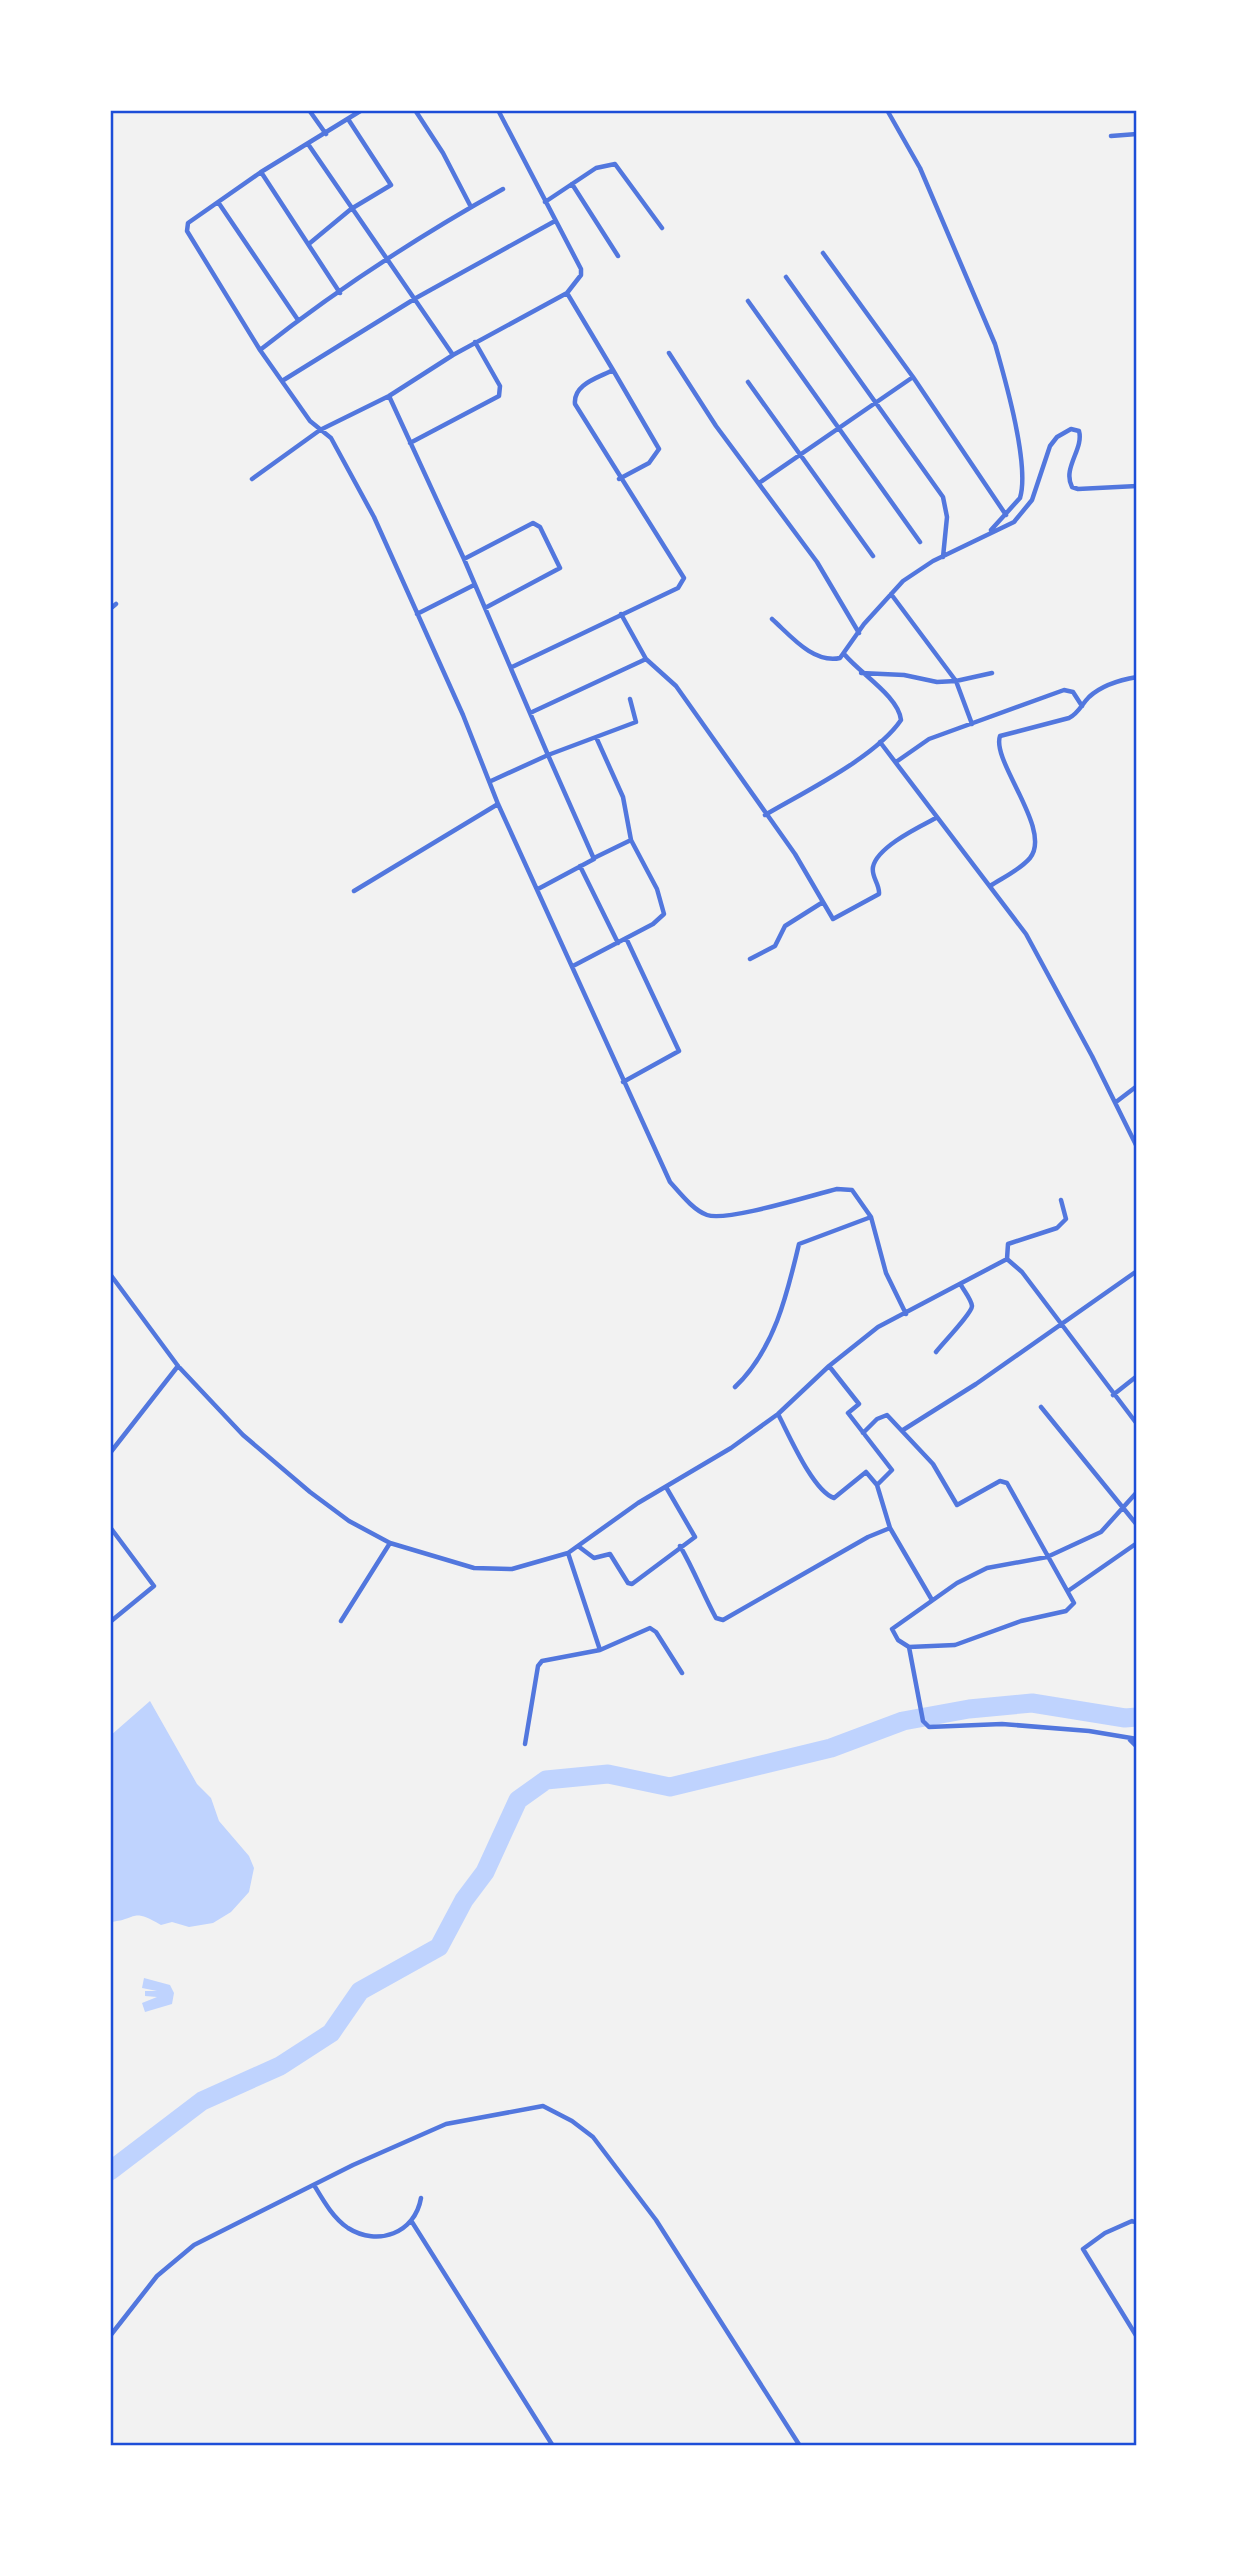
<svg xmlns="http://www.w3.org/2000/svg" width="1247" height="2556" viewBox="0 0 1247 2556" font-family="'Roboto Condensed',sans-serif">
<rect width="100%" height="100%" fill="#f2f2f2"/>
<!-- water -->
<path fill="#bfd3fe" d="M150 1701 197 1784 211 1798 219 1821 249 1856 254 1868 249 1892 231 1912 213 1923 189 1927 172 1922 161 1925C130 1907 138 1920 110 1922V1736Z
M144 1978 170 1985 174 1993 172 2004 145 2012 142 2003 157 1997 145 1996V1991H157L142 1988Z"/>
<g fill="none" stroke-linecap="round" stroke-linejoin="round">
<!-- river -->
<path stroke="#bfd3fe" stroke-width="19" d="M110 2171 202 2101 280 2066 331 2033 360 1991 439 1947 464 1900 485 1872 518 1800 546 1780 608 1774 670 1787 831 1748 903 1721 969 1709 1032 1703 1125 1718 1137 1717"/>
<!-- minor -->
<path stroke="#5277de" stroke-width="4.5" d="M309 110 326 134
M362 110 261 172 188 223 187 231 260 350 310 421 331 438 374 517 463 715 498 804 670 1182C680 1193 693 1210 707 1215 727 1222 812 1195 837 1189L852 1190 871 1217 886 1273 906 1314
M415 110 443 153 471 207
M887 110 920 168 995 344C1005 379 1030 465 1020 498L991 530
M1111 136 1137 134
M308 144 453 355
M261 172 340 293
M572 184 618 256
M218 202 298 320
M545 202 596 168 615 164 662 228
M310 243 351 209 391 185 348 119
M823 253 913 377 1006 515
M786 277 943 497 947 517 943 557
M748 301 920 542
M260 350C336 290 419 236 503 189
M669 353 716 426 817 562 859 633
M613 370 659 449 649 463 619 479
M282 381 416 298 555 221
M748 382 873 556
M389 396 464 559 548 755 491 781
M410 443 499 396 500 386 475 342
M252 479 320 430 389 396 453 355 567 293 581 275V269L498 110
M759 483 913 377
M464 559 533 523 540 527 560 568 485 608
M891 594 956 681 972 724
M110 609 116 604
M417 614 474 585
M621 614 646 659 676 686 795 854 833 919 879 894C880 884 871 877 873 867 877 847 919 827 936 818
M772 619C790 635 813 664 840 658L864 624 903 581 933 561 1014 522 1032 500 1050 446 1057 437 1071 429 1079 431C1084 449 1062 468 1072 487L1078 489 1137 486
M512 667 678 588 684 578 575 404C573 384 598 378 613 370L567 293
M861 673 904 675 937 682 956 681 992 673
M530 713 646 659
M596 737 636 722 630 699
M880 742 1026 934 1092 1056 1137 1147
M896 762 929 739 1064 690 1073 692 1082 706
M765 815C804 792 876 757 901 720 899 697 861 674 845 655
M594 858 631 840
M580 866 618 943
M990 886C1002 878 1020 870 1030 858 1053 830 991 761 1000 736L1069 718C1079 713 1081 705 1089 697 1102 685 1119 680 1137 677
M538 889 594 859 548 755 596 737 623 797 631 840 657 889 664 914 653 924 573 966
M354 891 498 804
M750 959 775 946 785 926 823 902
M623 1082 679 1051 626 938
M1116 1102 1137 1086
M1007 1259 1022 1272 1137 1424
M1007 1259 1008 1244 1057 1228 1066 1219 1061 1200
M110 1274 178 1366 243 1435 310 1492 349 1521 390 1543 474 1568 512 1569 568 1553 638 1503 731 1448 778 1414 829 1366 878 1327 1007 1259
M936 1352C943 1343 972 1313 972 1306 971 1299 964 1291 961 1285
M829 1366 859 1404 848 1413 892 1470 877 1485 890 1528 932 1600
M735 1387C774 1350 787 1295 799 1244L871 1217
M1113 1395 1137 1376
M1041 1407 1137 1525
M778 1414C789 1435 813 1491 834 1498L866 1472 877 1485
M903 1430 976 1384 1137 1271
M863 1433 877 1419 887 1415 933 1464 957 1505 1000 1481 1007 1483 1074 1603 1066 1611 1021 1621 955 1645 909 1647
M110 1453 178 1366
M1137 1492 1101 1532 1047 1557 987 1568 957 1583 892 1629 898 1640 909 1647 923 1721 929 1727 1002 1724 1089 1731 1137 1739
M110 1527 154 1586 110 1622
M578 1546 594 1558 610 1554 628 1583 632 1584 695 1537 666 1487
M680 1546C694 1570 703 1594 716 1618L723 1620 868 1537 890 1528
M1068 1591 1137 1543
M341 1621 390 1543
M600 1650 650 1628 656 1632 682 1673
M1130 1740 1137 1747
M525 1744 538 1666 542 1661 600 1650 568 1553
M314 2185C323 2200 333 2218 348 2228 378 2247 415 2233 421 2198
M412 2222 553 2446
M1137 2223 1132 2221 1105 2233 1083 2249 1137 2337
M110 2336 157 2276 194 2245 353 2165 446 2124 543 2106 572 2121 593 2137 656 2220 800 2446"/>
</g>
<!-- border -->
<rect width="1247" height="2556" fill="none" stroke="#ffffff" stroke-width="224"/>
<rect x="112" y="112" width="1023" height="2332" fill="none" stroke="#1d4ed8" stroke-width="2.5"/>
</svg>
